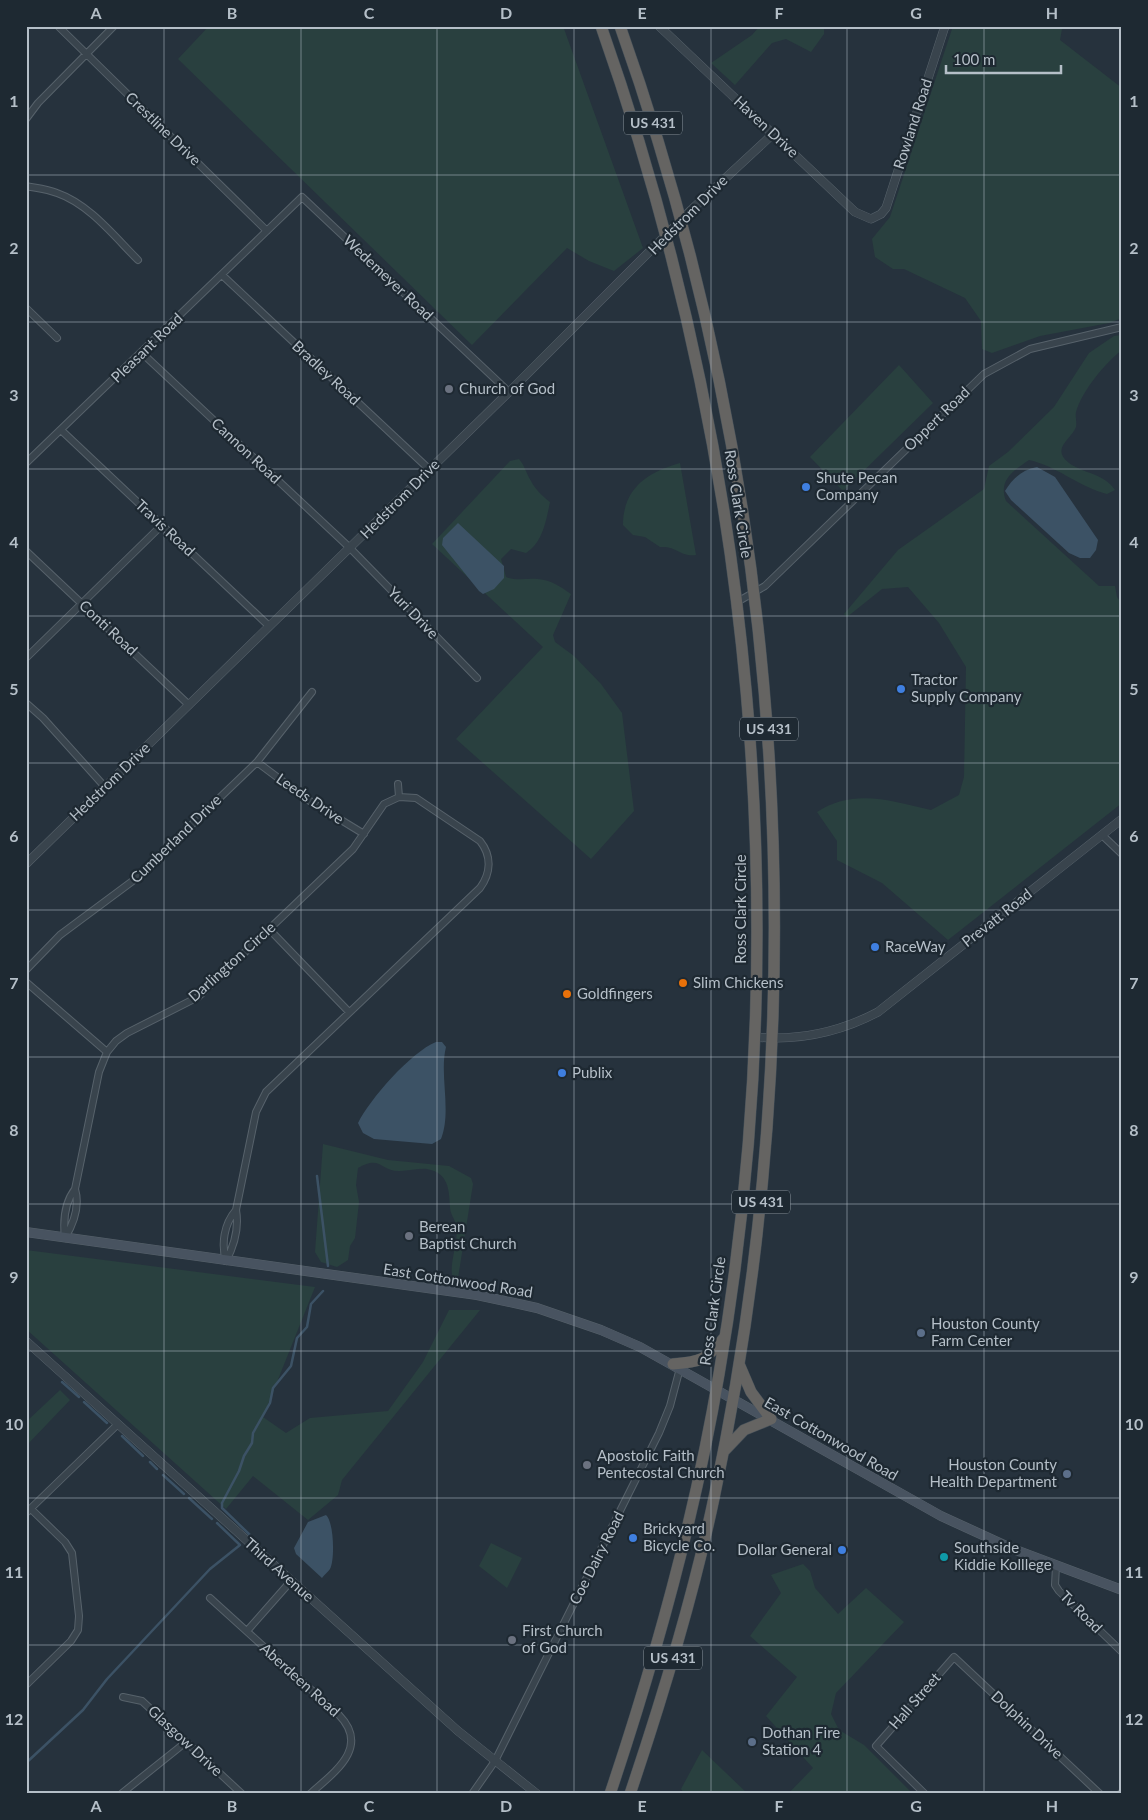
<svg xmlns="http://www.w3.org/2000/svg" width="1148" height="1820" viewBox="0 0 1148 1820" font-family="Lato,sans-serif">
<rect width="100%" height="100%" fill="#26323d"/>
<!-- green -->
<path fill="#29403f" d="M209 26H563L643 248 614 271 589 261 567 248 472 345 178 59Z
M760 26H824V34L811 52 786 39 772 43 735 85 711 63 752 35Z
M953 26H1068L1062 29 1060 40 1122 88V318L1109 323 1040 336 992 353 982 349 981 321 965 298 904 269H893L875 257 872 239 890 217Z
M1122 335V350C1105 363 1082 391 1076 412 1075 416 1077 422 1076 427 1072 439 1050 448 1069 463 1084 474 1104 473 1115 490L1107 494C1079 487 1057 466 1029 460 1013 471 998 480 1006 501L1099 586H1115L1117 597 1122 604V803L948 940 882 883 837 860V841L817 812C854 788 891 801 931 810L959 795 964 777 966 667 939 623 908 587 882 589 847 617 844 614 898 550 984 489 989 466 1008 452 1054 407 1089 353 1114 336Z
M899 365 933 403 843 491 810 457Z
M519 459C525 466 526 473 531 481 535 489 542 496 550 502 546 521 543 542 526 553L511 549 501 559 506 577C517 581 526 578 538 579 551 580 561 587 571 594L553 635 555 642 574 656 601 684 622 713 634 811 591 859 456 739 543 647 432 544 510 461Z
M680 463 696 555C680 557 678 546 660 547L645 537 633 535 623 525C623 488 648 472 680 463Z
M323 1144 388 1160 449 1166 471 1178 473 1184 458 1278 452 1275C450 1259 459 1242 456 1225 455 1219 450 1214 450 1207 449 1190 449 1173 427 1169 420 1168 409 1171 400 1171 381 1172 381 1154 358 1168L356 1185 359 1202 355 1238 350 1246 348 1260 337 1267 321 1262 315 1252Z
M26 1250 315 1287 263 1417 286 1433 310 1418 388 1411 423 1362 449 1310H480L342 1480 338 1495 308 1520 253 1476 226 1509 26 1329Z
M60 1390 70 1400 26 1446V1422Z
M491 1543 522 1558 507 1588 479 1566Z
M803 1564 810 1571 815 1588 838 1614 866 1588 904 1622 836 1693 831 1714 839 1730 864 1745 913 1794H788L813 1768 766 1716 797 1677 750 1636 781 1593 771 1575Z
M702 1750 748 1794H685L681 1789Z"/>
<!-- water -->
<path fill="#3c5265" d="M1037 467 1055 477 1098 540 1096 550 1090 558H1080L1069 553 1011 500 1005 491C1013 478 1022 470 1037 467Z
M458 523 504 566V578L494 589 483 594 479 591 442 545 443 538Z
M436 1042H442L446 1047C439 1075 452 1111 441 1139L432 1144 374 1139 363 1133 358 1123C370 1099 411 1052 436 1042Z
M326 1515C334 1522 335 1560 330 1569 328 1572 324 1575 322 1578L296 1554 294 1548 308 1522Z"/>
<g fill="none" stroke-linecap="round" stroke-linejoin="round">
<!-- stream -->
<path stroke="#3c5265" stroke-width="2.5" d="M317 1176 328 1266
M62 1382 79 1397
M84 1402 107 1423
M122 1436 143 1456
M150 1462 157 1469
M163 1475 184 1494
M189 1498 212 1519
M250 1535 222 1508V1503L239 1471 244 1456 252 1443 253 1433 270 1403 273 1388 291 1366 297 1338 307 1327 311 1304 323 1291
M26 1763 83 1710 107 1679 210 1569 240 1545 217 1523"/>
<!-- minor casing -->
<g stroke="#57626b" stroke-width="8">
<path id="minor" d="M58 26 267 231
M26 119 38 103 114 26
M26 186C36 188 47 189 57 193 89 204 114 236 138 260
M222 275 430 470
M26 308 57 338
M142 353 350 548 477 678
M61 430 269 626
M26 463 302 197 509 392
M26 551 189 705
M737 602 765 586 984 374 1030 349 1122 327
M26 658 162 525
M26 703 43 718 105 787
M257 762 305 798 364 834
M398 784 399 797
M1102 835 1122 854
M269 929 349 1012
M26 970 60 935 134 880 257 762 312 692
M26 982 107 1052
M65 1238C63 1221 65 1202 75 1189L99 1072 107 1052 116 1041 127 1033 198 997 353 849 384 804 399 797 416 798 480 841C492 856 491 873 480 888L266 1092 256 1112 236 1210C239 1227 234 1246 226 1261
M65 1238C74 1223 80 1206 75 1189
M226 1261C221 1244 224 1224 236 1210
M26 1513 118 1424
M1056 1566 1055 1585 1059 1591 1122 1652
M210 1598 339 1715C371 1748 333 1773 310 1794
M247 1631 291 1581
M26 1685 71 1641 78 1630 79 1616 72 1553 65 1542 31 1509
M123 1697 142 1701 242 1794
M121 1794 186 1742
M472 1794 495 1761 659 1433 670 1406 680 1368
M925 1794 876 1746 954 1657 1100 1794
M1120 1794 1122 1792"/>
</g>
<!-- tertiary casing -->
<g stroke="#57626b" stroke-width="9">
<path id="tertiary" d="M659 26 855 212 871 219 881 214 886 208 945 26
M26 864 509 392 691 210 773 134
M755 1037C798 1041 840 1032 878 1012L1122 819
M26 1341 458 1731 537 1794"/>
</g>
<!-- secondary casing -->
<g stroke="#57626b" stroke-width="10">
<path id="secondary" d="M26 1232 477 1295 537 1308 601 1330 640 1347 941 1516 1013 1549 1122 1590"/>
</g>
<!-- trunk casing -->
<g stroke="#444f58" stroke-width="12">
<path id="trunk" d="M601 26C753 457 797 923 719 1374 695 1516 656 1657 610 1794
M620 26C788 498 818 1009 714 1498 693 1598 663 1696 630 1794
M673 1364C701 1362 706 1360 724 1338
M724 1451 744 1430 771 1419 751 1392 739 1364"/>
</g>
<!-- minor -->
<use href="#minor" stroke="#39444d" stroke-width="6"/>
<!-- tertiary -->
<use href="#tertiary" stroke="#39444d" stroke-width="8"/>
<!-- secondary -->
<use href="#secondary" stroke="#485360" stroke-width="9"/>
<!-- trunk -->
<use href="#trunk" stroke="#656462" stroke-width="11"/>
</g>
<!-- grid -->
<path fill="none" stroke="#b5bfc8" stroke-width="1" stroke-opacity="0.55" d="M164 26V1794M301 26V1794M437 26V1794M574 26V1794M711 26V1794M847 26V1794M984 26V1794M26 175H1122M26 322H1122M26 469H1122M26 616H1122M26 763H1122M26 910H1122M26 1057H1122M26 1204H1122M26 1351H1122M26 1498H1122M26 1645H1122"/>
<!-- markers -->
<g fill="#6b7280" stroke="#1e2932" stroke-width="2">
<circle cx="449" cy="389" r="5"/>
<circle cx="409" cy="1236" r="5"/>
<circle cx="587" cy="1465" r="5"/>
<circle cx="512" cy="1640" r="5"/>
</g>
<g fill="#3f7fe0" stroke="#1e2932" stroke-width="2">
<circle cx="806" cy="487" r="5"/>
<circle cx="901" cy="689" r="5"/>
<circle cx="875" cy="947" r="5"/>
<circle cx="562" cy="1073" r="5"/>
<circle cx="633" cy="1538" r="5"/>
<circle cx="842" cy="1550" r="5"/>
</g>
<g fill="#e8710a" stroke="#1e2932" stroke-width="2">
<circle cx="683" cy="983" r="5"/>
<circle cx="567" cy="994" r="5"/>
</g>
<g fill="#5c6f8a" stroke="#1e2932" stroke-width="2">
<circle cx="921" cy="1333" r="5"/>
<circle cx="1067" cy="1474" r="5"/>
<circle cx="752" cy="1742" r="5"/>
</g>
<circle fill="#0f9aa8" stroke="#1e2932" stroke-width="2" cx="944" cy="1557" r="5"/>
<g text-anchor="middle" stroke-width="4.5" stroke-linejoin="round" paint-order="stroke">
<!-- shield labels -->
<g fill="#1e2932" stroke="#88929b" stroke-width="1">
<rect x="624" y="111.5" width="58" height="23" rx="4"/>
<rect x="740" y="717.5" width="58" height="23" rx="4"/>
<rect x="732" y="1190.5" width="58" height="23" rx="4"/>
<rect x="644" y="1646.5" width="58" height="23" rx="4"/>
</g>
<g font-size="14" font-weight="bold" fill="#b5bfc8">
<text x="653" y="128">US 431</text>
<text x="769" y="734">US 431</text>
<text x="761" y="1207">US 431</text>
<text x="673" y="1663">US 431</text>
</g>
<!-- street labels -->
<g font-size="15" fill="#b5bfc8" stroke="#1e2932">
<text transform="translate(913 124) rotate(-72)" y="5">Rowland Road</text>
<text transform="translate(766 127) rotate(43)" y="5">Haven Drive</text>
<text transform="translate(163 129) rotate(44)" y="5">Crestline Drive</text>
<text transform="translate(688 215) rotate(-45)" y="5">Hedstrom Drive</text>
<text transform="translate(388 278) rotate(43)" y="5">Wedemeyer Road</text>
<text transform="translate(147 348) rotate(-44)" y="5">Pleasant Road</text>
<text transform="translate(326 373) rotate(43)" y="5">Bradley Road</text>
<text transform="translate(937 419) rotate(-44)" y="5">Oppert Road</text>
<text transform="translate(246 451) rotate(43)" y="5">Cannon Road</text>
<text transform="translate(400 499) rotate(-45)" y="5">Hedstrom Drive</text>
<text transform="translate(738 504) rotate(81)" y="5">Ross Clark Circle</text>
<text transform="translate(165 528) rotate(43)" y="5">Travis Road</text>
<text transform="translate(413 613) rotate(46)" y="5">Yuri Drive</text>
<text transform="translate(108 628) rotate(43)" y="5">Conti Road</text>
<text transform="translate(110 782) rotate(-44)" y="5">Hedstrom Drive</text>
<text transform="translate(310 799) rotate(34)" y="5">Leeds Drive</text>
<text transform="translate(176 839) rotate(-44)" y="5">Cumberland Drive</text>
<text transform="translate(741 909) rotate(-90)" y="5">Ross Clark Circle</text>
<text transform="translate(997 918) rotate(-38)" y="5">Prevatt Road</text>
<text transform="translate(232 962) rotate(-42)" y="5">Darlington Circle</text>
<text transform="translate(458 1281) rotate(9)" y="5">East Cottonwood Road</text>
<text transform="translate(713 1311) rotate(-82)" y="5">Ross Clark Circle</text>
<text transform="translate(831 1439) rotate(30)" y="5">East Cottonwood Road</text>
<text transform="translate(597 1558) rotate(-63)" y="5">Coe Dairy Road</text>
<text transform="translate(279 1570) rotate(42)" y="5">Third Avenue</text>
<text transform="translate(1081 1612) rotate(45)" y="5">Tv Road</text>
<text transform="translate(300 1680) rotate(42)" y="5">Aberdeen Road</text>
<text transform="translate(915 1701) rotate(-49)" y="5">Hall Street</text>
<text transform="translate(1027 1725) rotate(43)" y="5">Dolphin Drive</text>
<text transform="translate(185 1741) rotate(43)" y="5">Glasgow Drive</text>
</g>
<!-- poi labels -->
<g font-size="15" fill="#b5bfc8" stroke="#1e2932" text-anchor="start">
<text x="459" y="394">Church of God</text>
<text x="816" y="483">Shute Pecan<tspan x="816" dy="17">Company</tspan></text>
<text x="911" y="685">Tractor<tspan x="911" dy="17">Supply Company</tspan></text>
<text x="885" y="952">RaceWay</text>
<text x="693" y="988">Slim Chickens</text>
<text x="577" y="999">Goldfingers</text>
<text x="572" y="1078">Publix</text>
<text x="419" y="1232">Berean<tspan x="419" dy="17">Baptist Church</tspan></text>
<text x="931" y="1329">Houston County<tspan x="931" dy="17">Farm Center</tspan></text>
<text x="597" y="1461">Apostolic Faith<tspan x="597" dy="17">Pentecostal Church</tspan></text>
<text x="1057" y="1470" text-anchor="end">Houston County<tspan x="1057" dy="17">Health Department</tspan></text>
<text x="643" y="1534">Brickyard<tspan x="643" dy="17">Bicycle Co.</tspan></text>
<text x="954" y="1553">Southside<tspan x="954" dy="17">Kiddie Kolllege</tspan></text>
<text x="832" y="1555" text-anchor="end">Dollar General</text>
<text x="522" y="1636">First Church<tspan x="522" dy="17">of God</tspan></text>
<text x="762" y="1738">Dothan Fire<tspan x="762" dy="17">Station 4</tspan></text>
</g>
</g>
<!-- border -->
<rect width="1148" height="1820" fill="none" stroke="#1e2932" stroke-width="55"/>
<!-- scale -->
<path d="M946 65v8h115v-8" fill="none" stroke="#b5bfc8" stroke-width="2.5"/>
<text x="953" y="65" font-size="15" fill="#b5bfc8" stroke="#1e2932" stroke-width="4" paint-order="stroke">100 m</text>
<rect x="28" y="28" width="1092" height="1764" fill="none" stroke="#b5bfc8" stroke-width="2"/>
<g font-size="16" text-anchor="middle" font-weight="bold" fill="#b5bfc8">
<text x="96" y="19">A</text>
<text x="232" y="19">B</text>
<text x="369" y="19">C</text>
<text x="506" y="19">D</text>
<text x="642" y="19">E</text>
<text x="779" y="19">F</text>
<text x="916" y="19">G</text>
<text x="1052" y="19">H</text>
<text x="14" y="107">1</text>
<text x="1134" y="107">1</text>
<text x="14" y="254">2</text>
<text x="1134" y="254">2</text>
<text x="14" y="401">3</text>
<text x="1134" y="401">3</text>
<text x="14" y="548">4</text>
<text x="1134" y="548">4</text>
<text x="14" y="695">5</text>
<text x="1134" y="695">5</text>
<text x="14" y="842">6</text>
<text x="1134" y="842">6</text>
<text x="14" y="989">7</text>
<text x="1134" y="989">7</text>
<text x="14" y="1136">8</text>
<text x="1134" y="1136">8</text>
<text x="14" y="1283">9</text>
<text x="1134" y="1283">9</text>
<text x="14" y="1430">10</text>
<text x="1134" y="1430">10</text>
<text x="14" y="1578">11</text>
<text x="1134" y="1578">11</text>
<text x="14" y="1725">12</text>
<text x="1134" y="1725">12</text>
<text x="96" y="1812">A</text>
<text x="232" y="1812">B</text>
<text x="369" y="1812">C</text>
<text x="506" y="1812">D</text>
<text x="642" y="1812">E</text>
<text x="779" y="1812">F</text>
<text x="916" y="1812">G</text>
<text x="1052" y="1812">H</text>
</g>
</svg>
